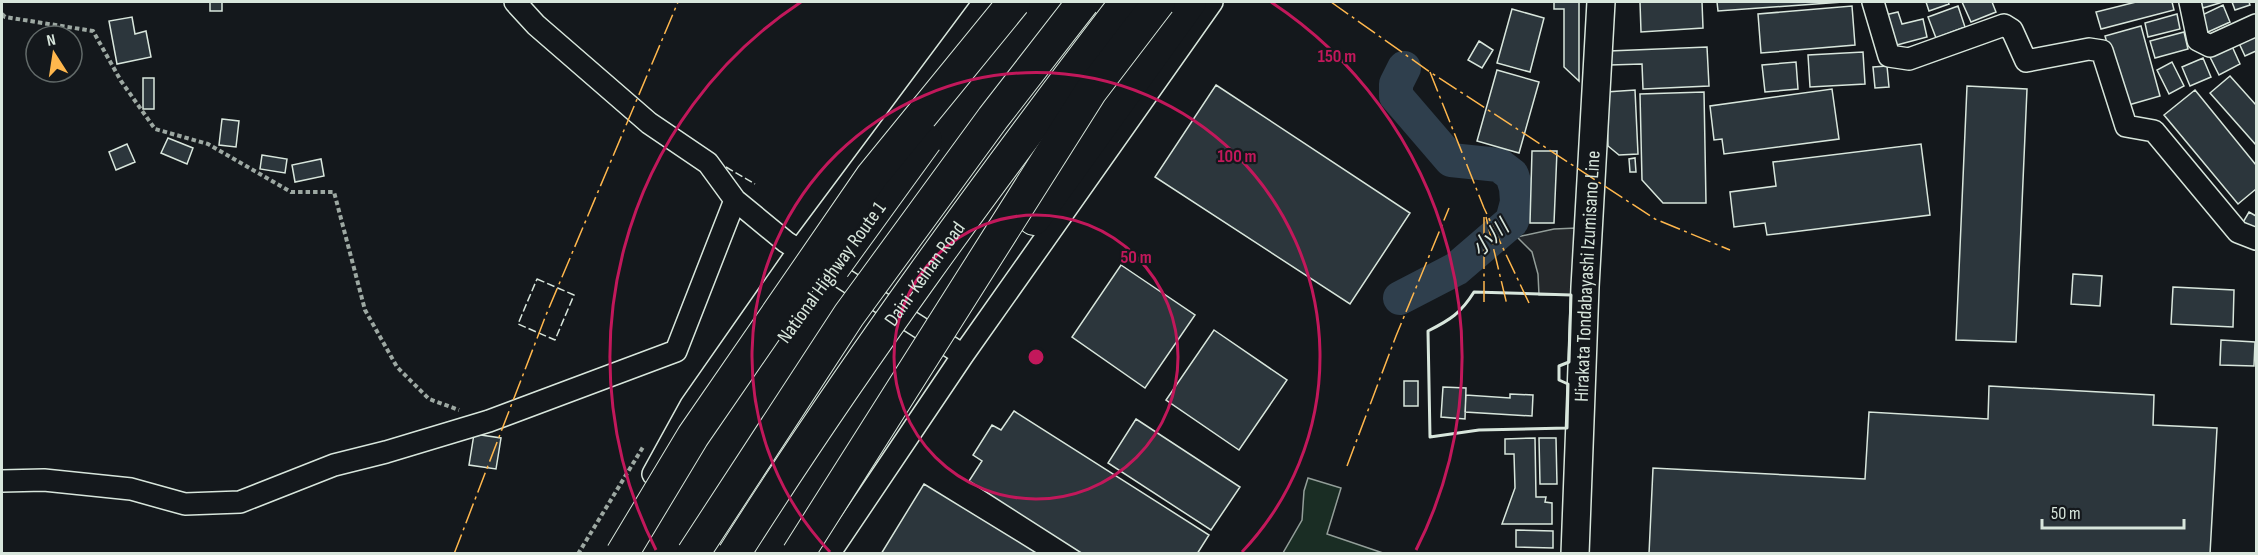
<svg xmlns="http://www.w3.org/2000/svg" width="2258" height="555" viewBox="0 0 2258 555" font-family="'Sofia Sans Condensed','Noto Sans JP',sans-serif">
<rect width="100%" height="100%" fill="#14181c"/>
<!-- green -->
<path fill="#1a2d24" stroke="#939e99" stroke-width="1.5" d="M1308 478 1341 488 1327 534 1383 553H1283L1302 520 1304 491Z"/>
<!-- parking -->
<path fill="#24282b" stroke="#939e99" stroke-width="1.5" d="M1576 228 1571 295H1539L1538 274 1532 252 1517 237 1554 229Z"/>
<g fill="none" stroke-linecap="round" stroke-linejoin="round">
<!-- river -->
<path stroke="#2f3f4d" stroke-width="34" d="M1400 298 1456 269 1512 221 1517 202 1516 188 1512 175 1499 165 1451 160 1396 96V84L1404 68"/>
</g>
<!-- building -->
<path fill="#2c363c" stroke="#d8e6dc" stroke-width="1.5" d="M210 2H222V11H210Z
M1554 2H1579V81L1564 67V9H1554Z
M1640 2H1702L1703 28 1641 32Z
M1717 2H1843L1718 11Z
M1926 2H1948L1949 4 1929 11Z
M1962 2H1992L1996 12 1971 22Z
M2136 2H2172L2174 10 2101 29 2096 12Z
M2201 2H2223L2203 8Z
M2232 2H2249L2250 5 2235 10Z
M2223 5 2230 22 2208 32 2200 16Z
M1852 6 1855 45 1761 53 1758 14Z
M1958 6 1965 27 1936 38 1928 17Z
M1512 9 1544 18 1530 72 1497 63Z
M1898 12 1902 24 1923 19 1927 37 1893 46 1885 15Z
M2177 14 2180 29 2148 37 2145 23Z
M132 17 135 34 146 31 151 57 117 64 109 21Z
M2141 26 2160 96 2125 106 2105 36Z
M2184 32 2188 49 2155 58 2150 41Z
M2256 32V51L2245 56 2238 41Z
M1479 41 1493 50 1482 68 1468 60Z
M2231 44 2240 64 2219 75 2209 55Z
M1707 47 1709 86 1643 89 1642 64 1610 65 1609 51Z
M1863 52 1865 84 1810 87 1808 55Z
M2203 58 2211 77 2190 86 2182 67Z
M1796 62 1798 89 1765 92 1762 65Z
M2172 62 2184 86 2169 94 2157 70Z
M1887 66 1889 87 1875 88 1873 67Z
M1497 70 1539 82 1519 153 1477 141Z
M2230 76 2256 105V145L2210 93Z
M143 78H154V109H143Z
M1216 85 1410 213 1350 304 1155 177Z
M1967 86 2027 89 2016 342 1956 340Z
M1832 89 1839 139 1724 154 1722 139 1714 140 1710 106Z
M1635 90 1638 154 1619 155 1608 146 1606 92Z
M2195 90 2256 165V189L2238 204 2164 115Z
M1704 92 1706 203H1663L1642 180 1640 94Z
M222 119 239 121 236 147 219 145Z
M168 138 193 148 187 164 161 153Z
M127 144 135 162 116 170 109 152Z
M1921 144 1930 215 1767 235 1765 223 1734 227 1730 192 1776 186 1773 162Z
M1532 151H1557L1554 223H1530Z
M262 155 287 159 285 173 260 169Z
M1635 158 1636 172H1630L1629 159Z
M321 159 324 176 295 182 292 165Z
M2249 212 2256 216V232L2242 224Z
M1121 265 1195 315 1145 388 1072 337Z
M2073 274 2102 276 2100 306 2071 304Z
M2173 287 2234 290 2233 327 2171 324Z
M1214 330 1287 380 1239 450 1166 400Z
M2221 340 2255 342 2254 366 2220 365Z
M1404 381H1418V406H1404Z
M1989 386 2154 395 2153 425 2217 428 2210 554H1649L1653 468 1865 479 1869 412 1988 419Z
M1443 387 1466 388 1465 419 1441 417Z
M1510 394 1533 395 1532 416 1465 412 1466 395 1510 398Z
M1014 411 1209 535 1197 554H1083L969 481 982 461 973 455 992 425 1001 430Z
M1136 419 1240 487 1211 530 1108 463Z
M474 434 501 438 496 469 469 465Z
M1535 438 1536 497H1546L1545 502 1552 503V524H1502L1515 488 1514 454H1505V439Z
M1539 438H1556L1557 484H1540Z
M924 484 1038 554H881Z
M1516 530 1553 531V548L1516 547Z"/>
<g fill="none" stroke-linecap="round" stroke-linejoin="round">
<!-- minor casing -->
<g stroke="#d8e6dc" stroke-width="24">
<path id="minor" d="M515 2 536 25 649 123 708 163 735 200 786 242 963 355
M1873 2 1889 56 1909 59 2004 25 2012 30 2026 61 2089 49 2102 51 2126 126 2154 131 2238 232 2256 239
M2190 2 2198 40 2210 46 2256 25
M653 474 691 405 800 249 984 2
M2 481 44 480 131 489 185 504 240 502 334 465 386 452 489 421 676 351 735 200
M829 554 963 355 1212 2"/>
</g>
<!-- major casing -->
<g stroke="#d8e6dc" stroke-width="30">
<g id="major">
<path id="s1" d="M1575 554 1585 287 1601 2"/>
</g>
</g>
<!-- highway casing -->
<g stroke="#d8e6dc" stroke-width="34">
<path id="highway" d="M1034 219 1190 2"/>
</g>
<!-- path -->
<path stroke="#9da8a2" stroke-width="4" stroke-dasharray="4.5 3" stroke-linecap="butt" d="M2 14 5 17 93 31 121 81 155 129 208 144 291 192H334L365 310 397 367 429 399 459 410
M578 554 643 447"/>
<!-- minor -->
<use href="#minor" stroke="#14181c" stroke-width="21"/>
<!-- major -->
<use href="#major" stroke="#14181c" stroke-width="27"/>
<!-- highway -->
<use href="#highway" stroke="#14181c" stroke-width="32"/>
<!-- highway-bridge casing -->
<g stroke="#d8e6dc" stroke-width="34" stroke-linecap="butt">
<g id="highway-bridge">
<path d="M834 267 926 140"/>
<path d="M622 554 693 436 872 176 1014 2"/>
<path d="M693 554 849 315 993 118 1083 2"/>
<path id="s2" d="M734 554C855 363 989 181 1126 2"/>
<path d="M798 554 1091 91 1159 2"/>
</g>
</g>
<!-- highway-bridge -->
<use href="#highway-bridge" stroke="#14181c" stroke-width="32"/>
<!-- fence -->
<path stroke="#d8e6dc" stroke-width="1.5" stroke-dasharray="8 3" stroke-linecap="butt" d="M726 167 755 184
M537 279 574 295 555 340 518 324Z"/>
<!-- wall -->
<path stroke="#d8e6dc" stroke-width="3" d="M1474 292 1571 295 1569 362 1559 366V380L1568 384 1567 428 1479 430 1430 437 1428 331C1450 320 1461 313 1474 292Z"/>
<!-- power -->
<path stroke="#ffb74d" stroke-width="1.5" stroke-dasharray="21 4.5 3 4.5" stroke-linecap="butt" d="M1331 2 1430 72 1655 219 1730 250
M1430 72 1484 208 1529 303
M1486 217 1507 305
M1484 302V217
M1347 466 1396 336 1449 208
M454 554 546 315 678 2"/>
</g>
<!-- distance rings -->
<g fill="none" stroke="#c2185b" stroke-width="3">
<circle cx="1036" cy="357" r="142"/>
<path d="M830 552A284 284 0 1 1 1242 552"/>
<path d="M656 550A426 426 0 0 1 801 2M1271 2A426 426 0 0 1 1416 550"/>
</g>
<g text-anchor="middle" stroke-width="4.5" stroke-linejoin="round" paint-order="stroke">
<!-- street labels -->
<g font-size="20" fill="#d8e6dc" stroke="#14181c">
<text transform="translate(831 272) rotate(-54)" y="7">National Highway Route 1</text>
<text dy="7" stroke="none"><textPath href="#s2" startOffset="339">Daini-Keihan Road</textPath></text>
<text dy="7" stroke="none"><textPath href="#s1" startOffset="278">Hirakata Tondabayashi Izumisano Line</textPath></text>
</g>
<!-- water labels -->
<g font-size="21" font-style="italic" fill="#d8e6dc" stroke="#14181c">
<text transform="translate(1490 238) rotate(-43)" y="7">小川</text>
</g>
</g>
<circle cx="1036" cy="357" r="9" fill="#c2185b" stroke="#14181c" stroke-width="3"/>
<g font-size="18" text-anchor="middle" font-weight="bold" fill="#c2185b" stroke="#14181c" stroke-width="4.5" stroke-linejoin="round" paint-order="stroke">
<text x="1337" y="62">150 m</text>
<text x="1237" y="162">100 m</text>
<text x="1136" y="263">50 m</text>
</g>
<!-- border -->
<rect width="2258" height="555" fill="none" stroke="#d8e6dc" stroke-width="6"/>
<!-- north arrow -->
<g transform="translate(54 54) rotate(348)"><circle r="28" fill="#14181c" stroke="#626a69" stroke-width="1.5"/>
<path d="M0-4.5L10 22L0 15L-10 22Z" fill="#ffb74d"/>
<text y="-9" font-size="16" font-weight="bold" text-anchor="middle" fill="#d8e6dc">N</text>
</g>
<!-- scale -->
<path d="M2042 519v9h142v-9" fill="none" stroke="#d8e6dc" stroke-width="3"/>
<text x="2051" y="519" font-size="18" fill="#d8e6dc" stroke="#14181c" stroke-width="4.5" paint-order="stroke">50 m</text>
</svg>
